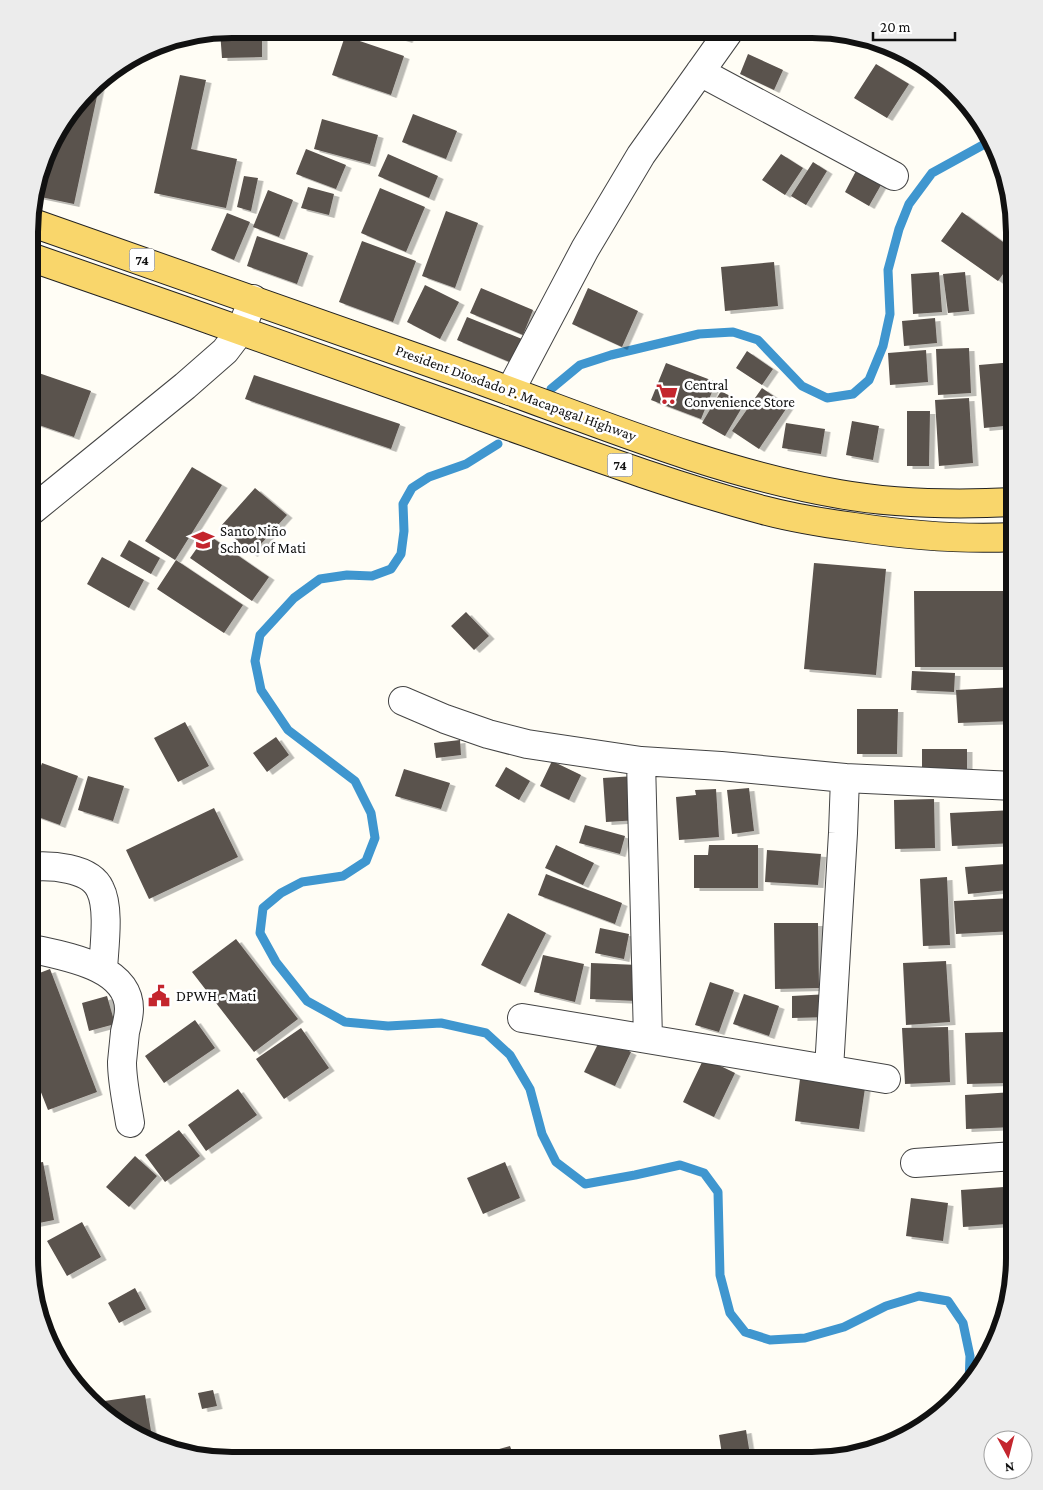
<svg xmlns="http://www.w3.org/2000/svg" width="1043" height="1490" viewBox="0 0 1043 1490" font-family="'Crimson Pro',serif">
<defs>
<filter id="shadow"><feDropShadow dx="5.5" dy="3" stdDeviation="0" flood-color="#0004"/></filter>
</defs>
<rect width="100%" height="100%" fill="#fffdf5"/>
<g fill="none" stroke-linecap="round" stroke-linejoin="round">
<!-- stream -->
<path stroke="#3f96cf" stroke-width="9" d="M551 389 580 365 611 355 699 334 733 332 758 340 802 386 827 398 853 394 869 380 883 346 890 314 888 270 899 229 909 204 932 173 992 140
M498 444 466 464 429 477 412 488 403 504 404 531 401 554 391 569 372 576 347 575 320 579 294 598 260 635 255 661 261 690 288 730 355 781 371 813 375 838 366 861 343 876 302 882 281 893 263 908 260 933 276 962 307 1001 345 1022 388 1026 441 1023 486 1033 510 1055 530 1089 542 1134 556 1162 585 1184 635 1175 680 1165 704 1173 718 1192 720 1275 730 1313 745 1332 770 1340 805 1338 844 1327 886 1306 919 1296 948 1301 963 1323 970 1356 969 1384"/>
</g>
<!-- building -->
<path fill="#5a524d" filter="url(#shadow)" d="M231 29H262V57L222 58 220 31Z
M385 29H411L407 40 384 33Z
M345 36 404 56 391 95 332 75Z
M748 54 783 70 774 90 740 74Z
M876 64 909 84 887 118 854 98Z
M180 75 206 80 191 149 237 159 226 208 154 193Z
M92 86 99 87 74 204 36 196 40 176 56 130Z
M413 114 457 131 446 159 402 142Z
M322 119 378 135 370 164 314 149Z
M306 149 346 165 336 189 296 174Z
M388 154 438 176 429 198 378 176Z
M781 154 803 168 785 195 762 180Z
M813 162 827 171 806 205 791 196Z
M856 171 881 185 869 206 845 192Z
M244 176 258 178 251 211 237 207Z
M308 187 334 194 329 215 301 208Z
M380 188 425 207 406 252 361 233Z
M268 190 293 200 279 237 253 227Z
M446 211 478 223 455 288 422 276Z
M962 212 1014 250V259L998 281 941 241Z
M227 213 250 222 234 260 211 250Z
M257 236 308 253 297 284 247 266Z
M362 241 416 261 393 322 339 302Z
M774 262 778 306 725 311 721 267Z
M939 272 942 312 913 314 911 274Z
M965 272 969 311 948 313 943 274Z
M425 285 459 302 440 339 407 322Z
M481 288 533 310 523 335 470 313Z
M588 288 638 311 622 347 572 324Z
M467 317 522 339 512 363 457 340Z
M935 318 937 343 904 346 902 321Z
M969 348 971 393 938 395 936 349Z
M926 350 928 382 890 385 888 353Z
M747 351 773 369 762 385 736 368Z
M1014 362V425L984 428 979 365Z
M666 363 716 382 701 419 651 400Z
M30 370 91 391 74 437 30 422Z
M254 375 400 424 391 449 245 399Z
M762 388 788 406 759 449 732 431Z
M721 391 744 404 725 436 702 423Z
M969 398 973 463 939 466 935 400Z
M907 411H930L929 466H907Z
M852 421 879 426 873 460 846 455Z
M786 423 825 429 821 454 782 448Z
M192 467 222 485 175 560 145 541Z
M255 488 287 515 252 554 221 526Z
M207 534 269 577 252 601 190 558Z
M129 540 160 558 151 574 120 556Z
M102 557 144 580 129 608 87 584Z
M176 560 243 605 224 633 157 589Z
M814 563 886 569 876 675 804 669Z
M914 591H1014V667H915Z
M466 612 489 636 474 650 451 626Z
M912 671 955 673 954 692 911 690Z
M1014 687V721L958 723 956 690Z
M857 709H898L897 754H857Z
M185 722 209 766 178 782 154 738Z
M276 737 289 755 267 772 253 753Z
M460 740 461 755 436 758 434 743Z
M922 749H967V772H922Z
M552 761 581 775 569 800 540 786Z
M42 763 78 776 60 825 30 814V796Z
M506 767 530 781 519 800 495 786Z
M404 769 450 783 441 809 395 796Z
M88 776 124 786 113 821 78 810Z
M635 776 639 820 606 822 603 778Z
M749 788 754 831 732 834 727 790Z
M716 789 719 837 679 840 676 797 696 795 695 790Z
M934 799 935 848 895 849 894 800Z
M214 808 238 857 149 899 126 850Z
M1014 810V843L952 846 950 813Z
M585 825 625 836 620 854 579 843Z
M556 845 594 863 583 885 545 868Z
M709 845H758V888H694V855H708Z
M767 850 821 854 818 885 765 882Z
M1006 864 1008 890 968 894 965 867Z
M546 874 622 903 615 924 538 895Z
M947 877 950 945 923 946 920 879Z
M1012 898 1014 931 956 934 954 901Z
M508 913 546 933 520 984 481 965Z
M774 923H818L819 988 775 989Z
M600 928 629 934 624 959 595 953Z
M236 939 298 1019 254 1052 192 972Z
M543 955 584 964 575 1002 534 992Z
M946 961 950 1022 906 1025 903 963Z
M591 963 638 965 637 1001 590 999Z
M50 969 97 1092 48 1110 29 1062V977Z
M710 982 734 990 719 1032 695 1025Z
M744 994 779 1006 769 1036 733 1024Z
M830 994V1017L792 1018V996Z
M107 996 115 1024 89 1031 82 1003Z
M195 1020 215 1048 164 1083 145 1056Z
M948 1027 950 1082 905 1084 902 1028Z
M301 1028 329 1068 284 1099 256 1059Z
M1005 1032 1007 1083 967 1084 965 1033Z
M601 1038 631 1052 615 1086 584 1072Z
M704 1058 735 1073 714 1117 683 1102Z
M800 1079 865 1088 859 1129 795 1121Z
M238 1089 257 1115 206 1151 188 1125Z
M1014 1092V1127L966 1129 965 1095Z
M179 1130 200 1156 165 1182 145 1155Z
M135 1156 157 1176 129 1207 106 1187Z
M43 1162 54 1220 29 1225V1164Z
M505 1162 520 1198 483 1214 467 1178Z
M1004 1187 1007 1224 963 1227 961 1190Z
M911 1198 948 1203 943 1241 906 1236Z
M82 1222 101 1257 67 1276 47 1241Z
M135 1288 146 1309 119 1323 108 1303Z
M213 1390 217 1406 202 1409 198 1393Z
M145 1395 151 1431 136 1434 118 1427 91 1403Z
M746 1430 751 1461H723L719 1435Z
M510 1446 515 1460H495L492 1451Z"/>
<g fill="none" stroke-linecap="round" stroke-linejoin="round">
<!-- minor casing -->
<g stroke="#444" stroke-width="30">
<path id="minor" d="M700 72 894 176
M510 391 585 249 641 155 730 30
M30 512 185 386 225 351 241 330 253 299
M403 701 445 719 488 734 527 744 641 761 721 766 845 778
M641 761 648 1039
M29 867C50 865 90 867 100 889 110 908 104 948 103 970
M29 948C62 956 129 965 129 1009 129 1016 127 1024 125 1032 124 1042 123 1052 122 1062 122 1082 127 1103 130 1123
M522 1018 886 1079
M829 1069 843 833 845 778 1014 786
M915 1163 1014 1156"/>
</g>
<!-- major casing -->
<g stroke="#222" stroke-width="30">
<path id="major" d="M30 222C179 273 327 326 474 378 594 421 713 472 839 494 896 504 956 505 1014 502
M30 257C175 307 320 358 464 410 563 445 662 483 763 510 793 518 824 523 854 527 907 535 961 540 1014 537"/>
</g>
<!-- minor -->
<use href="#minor" stroke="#fff" stroke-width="28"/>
<!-- major -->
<use href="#major" stroke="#f9d66b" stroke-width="28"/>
</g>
<!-- icons -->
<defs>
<g id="supermarket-bare" transform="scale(1.725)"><path d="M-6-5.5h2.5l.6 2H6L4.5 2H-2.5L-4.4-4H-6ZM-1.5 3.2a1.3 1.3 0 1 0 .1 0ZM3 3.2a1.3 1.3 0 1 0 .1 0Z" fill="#c4262e" stroke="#fff" stroke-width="2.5" paint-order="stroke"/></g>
<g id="school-bare" transform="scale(1.725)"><path d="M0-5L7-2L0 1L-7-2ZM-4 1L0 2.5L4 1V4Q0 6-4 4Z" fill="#c4262e" stroke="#fff" stroke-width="2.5" paint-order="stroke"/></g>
<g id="civic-bare" transform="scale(1.725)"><path d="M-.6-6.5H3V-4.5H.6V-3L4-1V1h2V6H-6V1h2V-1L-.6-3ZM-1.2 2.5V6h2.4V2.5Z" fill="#c4262e" stroke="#fff" stroke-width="2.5" paint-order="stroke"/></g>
</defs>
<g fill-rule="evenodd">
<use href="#supermarket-bare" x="667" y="394"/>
<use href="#school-bare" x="203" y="540"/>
<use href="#civic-bare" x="159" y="996"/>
</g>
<g text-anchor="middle" stroke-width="5" stroke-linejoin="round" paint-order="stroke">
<!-- shield labels -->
<g fill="#fff" stroke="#585858" stroke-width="1">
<rect x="129.5" y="248.5" width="25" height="23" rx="4"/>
<rect x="607.5" y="453.5" width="25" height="23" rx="4"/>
</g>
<g font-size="14" font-weight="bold" fill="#111">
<text x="142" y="265">74</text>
<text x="620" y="470">74</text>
</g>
<!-- poi labels -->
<g font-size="15" fill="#111" stroke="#fff" text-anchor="start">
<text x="684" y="390">Central<tspan x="684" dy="17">Convenience Store</tspan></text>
<text x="220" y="536">Santo Niño<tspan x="220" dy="17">School of Mati</tspan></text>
<text x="176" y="1001">DPWH - Mati</text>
</g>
<!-- street labels -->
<g font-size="15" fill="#111" stroke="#fff">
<text transform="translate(516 393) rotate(20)" y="5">President Diosdado P. Macapagal Highway</text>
</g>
</g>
<!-- crop -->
<path d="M0 0H1043V1490H0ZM232 38H812A194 194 0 0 1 1006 232V1258A194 194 0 0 1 812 1452H232A194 194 0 0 1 38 1258V232A194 194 0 0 1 232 38Z" fill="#ececec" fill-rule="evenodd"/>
<path fill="none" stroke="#111" stroke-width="6" d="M232 38H812A194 194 0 0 1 1006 232V1258A194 194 0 0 1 812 1452H232A194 194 0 0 1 38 1258V232A194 194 0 0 1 232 38Z"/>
<!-- north arrow -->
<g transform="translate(1008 1455) rotate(173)"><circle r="24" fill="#ffffff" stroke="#a0a0a0"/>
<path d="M0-4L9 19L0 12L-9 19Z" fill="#c4262e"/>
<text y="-8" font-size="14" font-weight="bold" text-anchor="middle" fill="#111111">N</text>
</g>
<!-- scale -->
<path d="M873 32v8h82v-8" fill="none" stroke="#111111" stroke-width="2.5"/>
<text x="880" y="32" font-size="15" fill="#111111" stroke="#ffffff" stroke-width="4" paint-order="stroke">20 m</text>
</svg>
